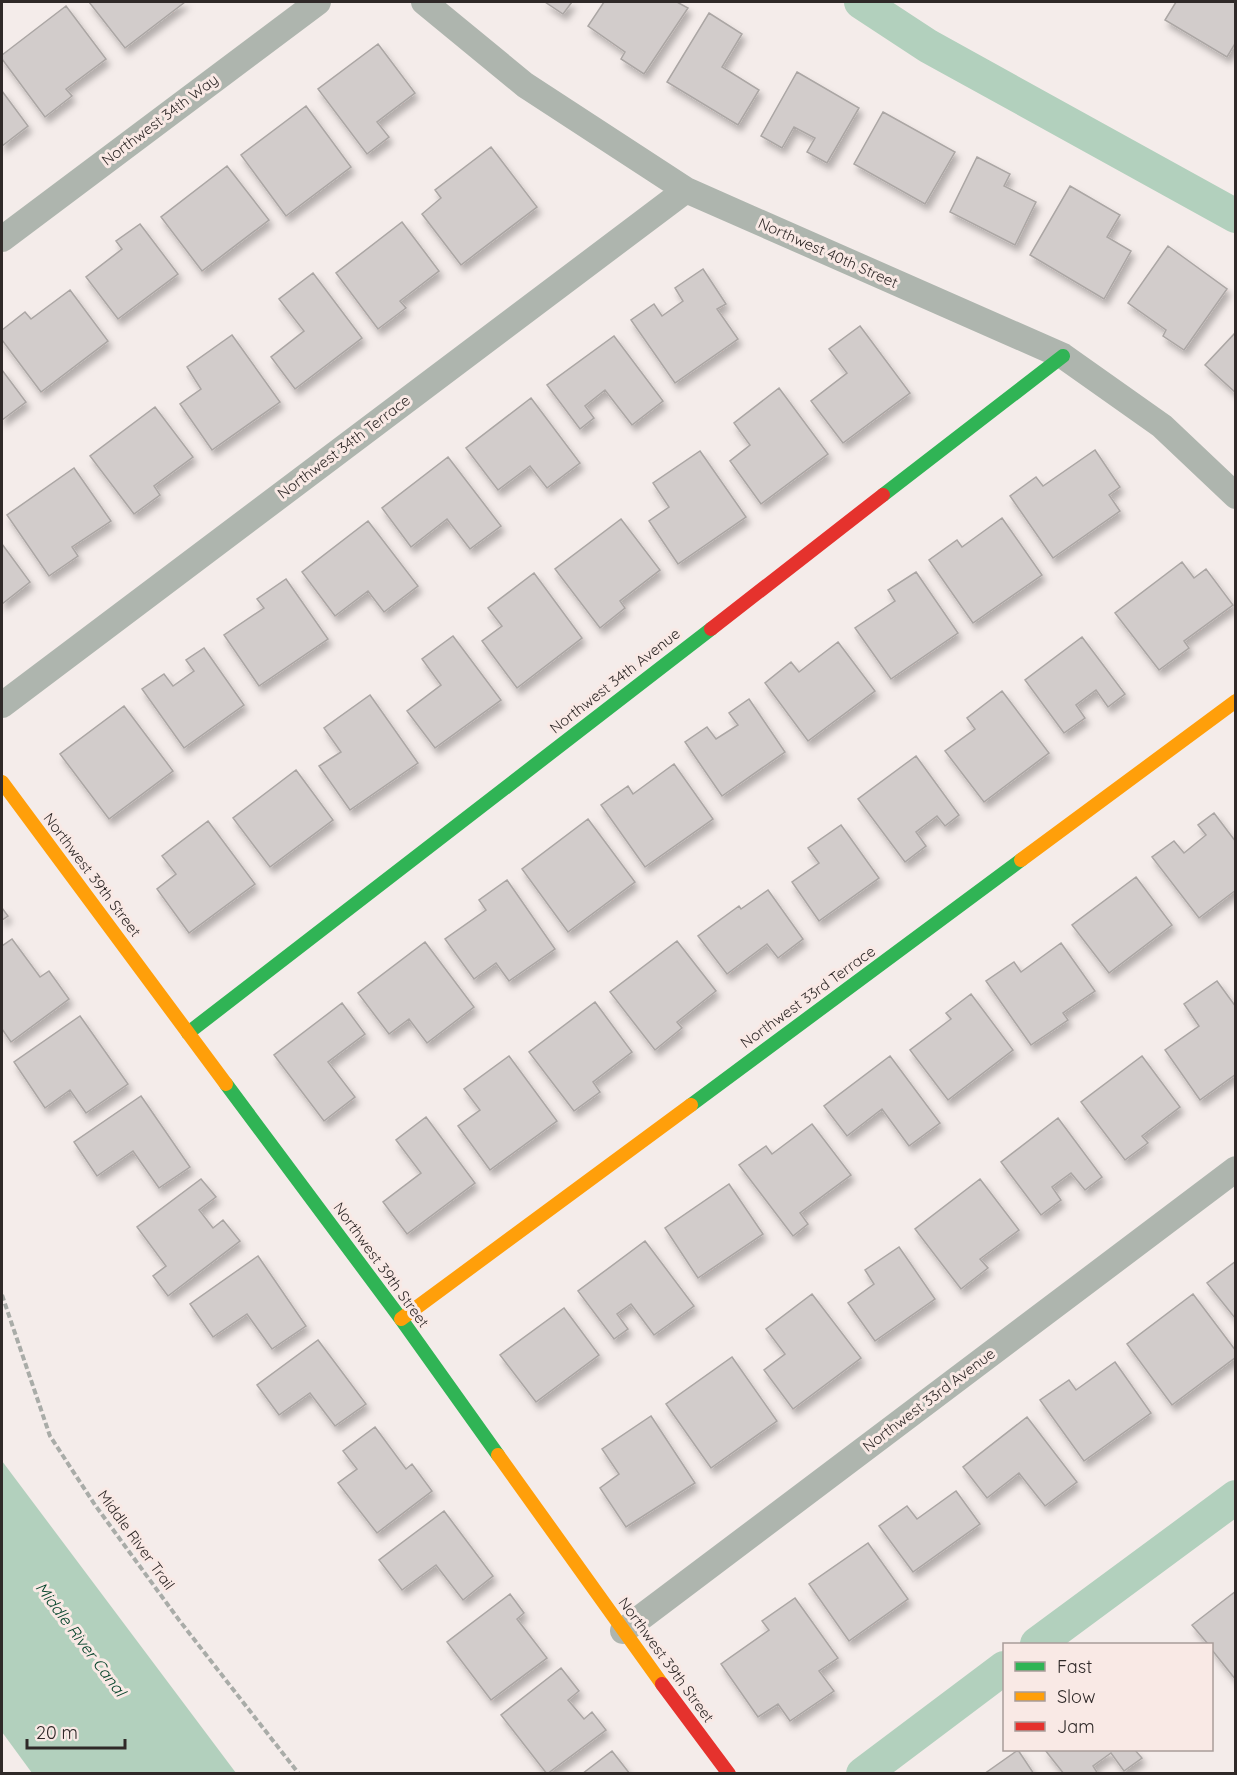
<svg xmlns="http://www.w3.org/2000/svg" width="1237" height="1775" viewBox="0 0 1237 1775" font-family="Quicksand,sans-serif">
<defs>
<filter id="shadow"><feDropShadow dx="3.5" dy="6" stdDeviation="3" flood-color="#0004"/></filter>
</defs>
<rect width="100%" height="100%" fill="#f4ecea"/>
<!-- water -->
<path fill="#b2d0bd" d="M2 1461 236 1773H32L2 1732Z"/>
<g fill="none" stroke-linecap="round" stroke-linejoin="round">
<!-- canal -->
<path stroke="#b2d0bd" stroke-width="34" d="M861 2 928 46 1236 216
M1037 1644 1236 1497
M863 1774 1004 1668"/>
</g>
<!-- building -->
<path fill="#d2cccb" stroke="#aba6a4" stroke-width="1.5" filter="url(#shadow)" d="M89 2H185L125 48Z
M545 2H572L563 14Z
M604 2H677L688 8 644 74 621 59 625 52 588 26Z
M1176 2H1236V42L1227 57 1165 20Z
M66 6 106 59 66 89 72 96 45 117 2 59V55Z
M709 13 742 34 722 67 759 90 738 125 667 82Z
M378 44 415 93 377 122 389 137 367 154 318 89Z
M797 72 859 108 827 163 807 152 815 138 794 127 782 148 761 136Z
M2 91 28 126 2 146Z
M306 106 351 167 286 216 241 155Z
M883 112 955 152 925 204 854 164Z
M491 147 537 207 461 265 422 214 441 198 435 190Z
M977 157 1010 174 1004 186 1036 202 1015 245 950 212Z
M227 166 269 220 202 271 161 217Z
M1070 186 1120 215 1107 237 1131 251 1104 299 1030 255Z
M402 222 439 271 400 301 406 308 378 329 336 273Z
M140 224 178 274 118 319 86 277 122 249 116 241Z
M1168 246 1227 289 1184 350 1163 336 1166 330 1128 303Z
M703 269 726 304 717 309 738 339 675 383 631 320 654 304 662 316 683 301 675 288Z
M313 273 362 338 295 389 271 357 304 331 279 299Z
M70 290 108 341 41 392 2 340V330L25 312 31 319Z
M860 326 910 393 843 443 811 401 847 373 829 349Z
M1236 332V393L1205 365Z
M232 335 280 402 212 450 180 404 201 389 187 367Z
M614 336 663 401 632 425 605 390 585 406 594 418 580 429 547 385Z
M2 370 26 402 2 420Z
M779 388 828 454 761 504 730 461 750 445 734 423Z
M531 398 580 463 547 488 530 466 498 490 466 448Z
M155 407 193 457 154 486 160 495 134 514 90 456Z
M1095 450 1120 487 1109 495 1120 511 1053 558 1010 496 1036 477 1043 486Z
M700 451 746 517 678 564 649 521 669 507 653 483Z
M448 457 501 526 470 549 447 519 411 547 382 508Z
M74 468 111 521 72 547 78 556 49 576 7 515Z
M1002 518 1042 575 973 623 929 560 957 540 962 547Z
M621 519 660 570 620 601 625 608 600 628 555 569Z
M368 521 418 586 384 612 368 591 335 616 302 572Z
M2 544 30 582 2 604Z
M1182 562 1194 578 1206 569 1233 605 1184 641 1189 648 1159 670 1115 613Z
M916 572 958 633 891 679 855 628 895 601 888 590Z
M534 573 582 638 517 688 482 641 502 626 488 608Z
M286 579 328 639 259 686 224 635 264 608 257 599Z
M453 636 501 700 435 748 407 711 441 685 422 659Z
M1082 637 1125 694 1108 707 1096 690 1076 705 1085 718 1064 733 1025 680Z
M838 642 875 691 808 741 765 683 791 662 799 672Z
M204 648 244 705 184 748 142 689 164 674 173 686 194 671 186 660Z
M1002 691 1049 753 984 802 945 751 975 729 967 718Z
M370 695 418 763 350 810 319 766 341 752 324 728Z
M749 699 785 752 722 796 685 742 707 727 716 739 738 725 729 713Z
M124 706 173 771 109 819 60 754Z
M916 756 959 815 945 826 937 816 916 832 926 846 905 862 858 799Z
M674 764 713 819 645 867 601 805 628 786 633 794Z
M296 770 333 820 270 867 233 818Z
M1214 813 1236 842V890L1199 918 1152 857 1174 841 1184 853 1206 835 1198 825Z
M588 819 635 882 568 932 522 869Z
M208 821 255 884 189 933 157 889 176 874 162 856Z
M841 825 879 878 819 921 792 882 819 863 808 848Z
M1136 877 1172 925 1109 973 1072 925Z
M507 880 555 949 509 981 496 963 474 979 445 939 486 910 479 900Z
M768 890 803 939 778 958 767 944 727 974 698 936 739 906 741 909Z
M2 908 8 916 2 920Z
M12 939 40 977 49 971 69 999 11 1042 2 1029V946Z
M677 941 716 991 677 1022 682 1028 655 1050 610 992Z
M425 942 474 1007 427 1043 409 1019 389 1034 358 993Z
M1061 943 1095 991 1063 1013 1068 1020 1031 1045 986 981 1014 962 1021 972Z
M1217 981 1236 1007V1074L1200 1100 1165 1050 1199 1026 1184 1004Z
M971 994 1013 1050 948 1100 910 1050 951 1019 946 1013Z
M595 1002 632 1052 593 1082 600 1092 574 1111 529 1052Z
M342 1003 365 1034 328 1062 355 1097 324 1121 274 1055Z
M80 1016 128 1084 86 1113 70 1090 45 1108 14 1062Z
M509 1056 557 1121 490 1170 458 1126 480 1110 464 1089Z
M890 1056 940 1123 909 1146 882 1109 847 1136 824 1106Z
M1142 1056 1180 1107 1142 1136 1148 1143 1125 1160 1081 1102Z
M141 1096 190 1167 159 1188 133 1151 97 1176 74 1142Z
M426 1117 475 1183 407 1234 383 1202 421 1173 396 1140Z
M1058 1118 1102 1177 1085 1190 1071 1173 1052 1187 1061 1200 1041 1215 1001 1162Z
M812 1124 851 1175 800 1213 808 1224 793 1236 739 1165 766 1146 772 1154Z
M201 1179 216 1197 199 1210 213 1228 223 1220 240 1241 168 1296 153 1276 166 1266 137 1227Z
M980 1179 1019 1230 980 1259 988 1268 961 1289 915 1229Z
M729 1184 763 1234 698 1278 665 1228Z
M645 1241 694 1306 654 1335 631 1304 617 1314 628 1329 614 1339 578 1291Z
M899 1247 935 1299 875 1341 848 1303 874 1284 865 1270Z
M258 1256 306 1326 272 1349 247 1314 213 1337 190 1304Z
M1236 1261V1318H1235L1207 1283Z
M812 1294 861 1358 793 1409 764 1370 785 1354 766 1329Z
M1193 1294 1236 1351V1357L1172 1405 1127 1344Z
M564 1308 599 1355 536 1402 500 1355Z
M318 1340 366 1404 335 1426 310 1393 279 1415 257 1385Z
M732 1357 777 1421 711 1468 666 1404Z
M1115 1362 1151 1413 1084 1461 1040 1400 1069 1380 1076 1390Z
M651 1416 695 1483 626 1527 600 1488 619 1474 602 1449Z
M1027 1417 1077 1482 1045 1506 1019 1473 987 1498 963 1467Z
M375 1427 406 1469 412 1464 432 1491 377 1533 338 1483 357 1469 343 1451Z
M956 1491 980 1524 913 1572 879 1526 907 1506 917 1519Z
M444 1511 493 1576 463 1600 436 1565 402 1590 379 1560Z
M868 1543 908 1599 849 1641 809 1584Z
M1236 1591V1680L1212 1650V1644H1208L1192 1625Z
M510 1594 524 1613 517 1619 547 1658 491 1700 447 1642Z
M795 1598 838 1658 819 1671 834 1691 790 1721 778 1704 758 1717 721 1664 769 1630 762 1621Z
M561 1668 579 1691 568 1700 584 1719 592 1712 606 1730 547 1774 501 1715Z
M1018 1750 1034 1774H984Z
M1045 1750H1135L1142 1758 1124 1771 1111 1753 1093 1766 1098 1774H1064Z
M612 1751 630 1774H582Z"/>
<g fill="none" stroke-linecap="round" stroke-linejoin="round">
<!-- path -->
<path stroke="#a9aca8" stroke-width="4" stroke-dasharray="6 3" stroke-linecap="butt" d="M2 1295 50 1436 95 1505 179 1620 299 1774"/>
<!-- street -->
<path stroke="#aeb5ae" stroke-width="26" d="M424 2 525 85 686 190 1063 356 1162 426 1236 496
M2 239 318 2
M2 705 686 190
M623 1631 1236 1169"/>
<!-- fast -->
<path stroke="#30b455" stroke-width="14" d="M883 495 1063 356
M188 1033 711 629
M226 1084 401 1319 498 1455
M691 1105 1021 860"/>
<!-- slow -->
<path stroke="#ff9f0a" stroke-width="14" d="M2 782 226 1084
M1021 860 1236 701
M401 1319 691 1105
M498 1455 662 1684"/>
<!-- jam -->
<path stroke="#e5322d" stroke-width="14" d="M711 629 883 495
M662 1684 729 1774"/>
</g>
<g text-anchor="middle" stroke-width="6" stroke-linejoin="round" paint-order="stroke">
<!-- street labels -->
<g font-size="15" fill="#2f2928" stroke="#f9e9e5">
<text transform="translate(160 120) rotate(-37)" y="5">Northwest 34th Way</text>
<text transform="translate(828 253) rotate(24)" y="5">Northwest 40th Street</text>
<text transform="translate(344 447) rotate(-37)" y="5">Northwest 34th Terrace</text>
<text transform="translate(615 681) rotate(-38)" y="5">Northwest 34th Avenue</text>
<text transform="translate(92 875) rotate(53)" y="5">Northwest 39th Street</text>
<text transform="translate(808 997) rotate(-36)" y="5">Northwest 33rd Terrace</text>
<text transform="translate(381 1265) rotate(54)" y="5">Northwest 39th Street</text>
<text transform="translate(929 1400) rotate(-37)" y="5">Northwest 33rd Avenue</text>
<text transform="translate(136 1540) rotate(54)" y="5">Middle River Trail</text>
<text transform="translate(666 1660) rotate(54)" y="5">Northwest 39th Street</text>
</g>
<!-- water labels -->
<g font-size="16" font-style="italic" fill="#06442b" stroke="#f9e9e5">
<text transform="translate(81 1639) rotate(53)" y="6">Middle River Canal</text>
</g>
</g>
<!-- border -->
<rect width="1237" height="1775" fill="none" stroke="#2f2928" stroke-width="6"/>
<!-- legend -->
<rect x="1003" y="1643" width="210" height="108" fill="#f9e9e5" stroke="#a89c99" stroke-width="1.5"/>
<rect x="1015" y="1662" width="30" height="9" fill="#30b455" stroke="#a89c99" stroke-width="1.5"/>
<text x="1057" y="1673" font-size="18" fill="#2f2928">Fast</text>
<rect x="1015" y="1692" width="30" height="9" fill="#ff9f0a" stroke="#a89c99" stroke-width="1.5"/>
<text x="1057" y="1703" font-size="18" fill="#2f2928">Slow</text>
<rect x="1015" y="1722" width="30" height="9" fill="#e5322d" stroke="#a89c99" stroke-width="1.5"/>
<text x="1057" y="1733" font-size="18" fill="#2f2928">Jam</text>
<!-- scale -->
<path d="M27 1739v9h98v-9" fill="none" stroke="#2f2928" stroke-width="3"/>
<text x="36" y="1739" font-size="18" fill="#2f2928" stroke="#f9e9e5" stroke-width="4.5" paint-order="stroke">20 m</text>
</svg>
